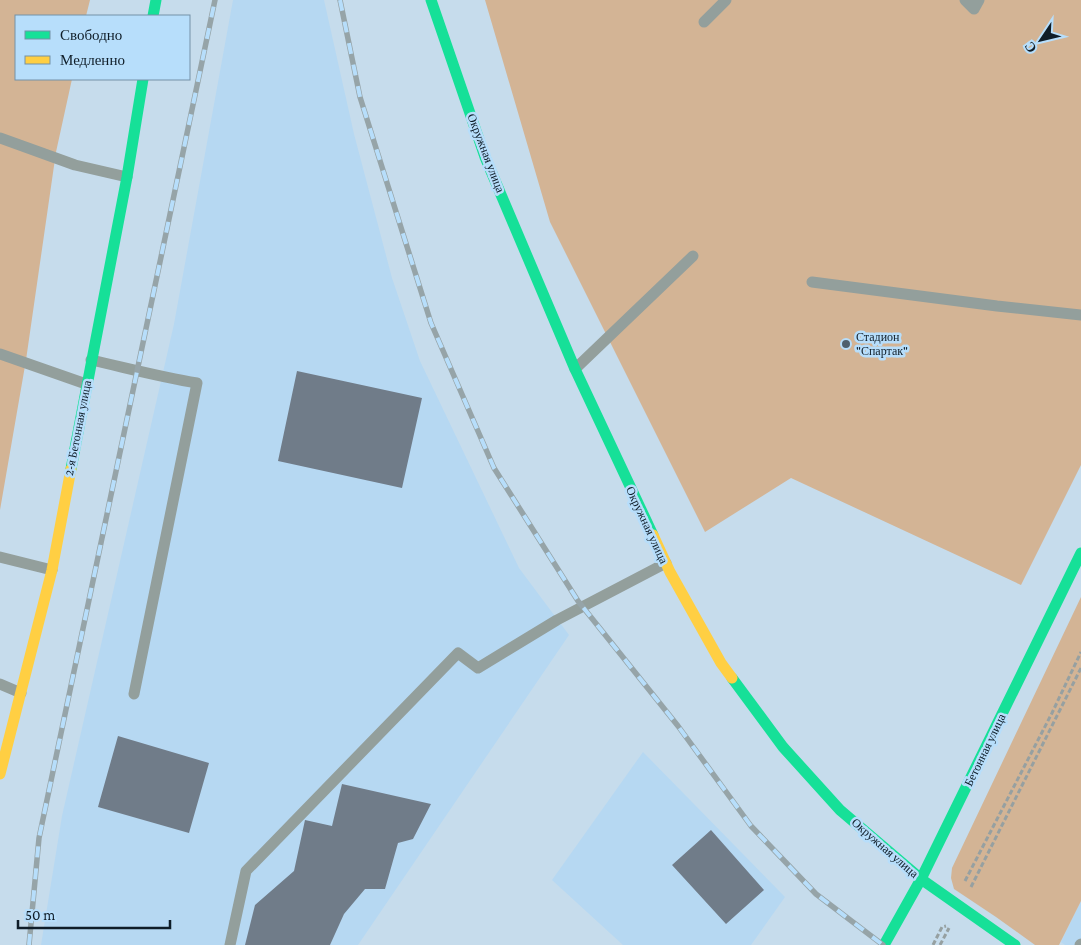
<svg xmlns="http://www.w3.org/2000/svg" width="1081" height="945" viewBox="0 0 1081 945" font-family="'Crimson Pro',serif">
<rect width="100%" height="100%" fill="#c6dcec"/>
<!-- built -->
<path fill="#b6d8f2" d="M233 0H324L354 134 392 278 420 361 519 568 569 635 358 945H41L62 816 174 324Z
M643 752 785 897 751 945H623L552 880Z
M1081 901V945H1065L1061 942Z"/>
<!-- green -->
<path fill="#d3b495" d="M0 0H90L86 16H16V79H72L56 152 26 360 0 510Z
M485 0H1081V465L1021 585 791 478 705 532 550 222Z
M1081 597V901L1059 945H1035L996 917 954 889 951 878 952 868Z"/>
<!-- building -->
<path fill="#707c89" d="M297 371 422 398 402 488 278 461Z
M118 736 209 763 189 833 98 807Z
M342 784 431 804 413 839 398 843 385 889H365L344 914 330 945H245L255 905 294 871 305 820 332 826Z
M711 830 764 890 726 924 672 865Z"/>
<g fill="none" stroke-linecap="round" stroke-linejoin="round">
<!-- path -->
<path stroke="#96a0a1" stroke-width="3" stroke-dasharray="5 2.5" stroke-linecap="butt" d="M965 881 1052 713 1081 652
M971 887 1081 668
M933 945 942 927 946 926
M940 945 949 928"/>
<!-- lane -->
<path stroke="#939f9c" stroke-width="11" d="M965 0 974 9 979 0
M704 22 726 0
M0 138 75 165 127 177
M812 282 997 306 1081 315
M0 354 86 384
M91 360C127 368 161 377 197 383L134 694
M575 369 693 256
M0 557 52 570
M0 684 21 693
M230 945 246 871 458 653 478 668 557 620 666 563
M1080 945 1081 944"/>
<!-- fast -->
<path stroke="#16e098" stroke-width="11" d="M431 0 485 157 575 369 653 535
M153 16 156 0
M71 469 127 177 143 79
M732 678 783 747 840 810 921 879 1015 945
M884 945 921 879 1081 553"/>
<!-- slow -->
<path stroke="#ffcf43" stroke-width="11" d="M653 535 670 572 721 663 732 678
M0 774 52 570 71 469"/>
<!-- rail casing -->
<g stroke="#96a4a8" stroke-width="5.5">
<path id="rail" d="M340 0 360 97 431 323 494 468 578 601 678 726 751 826 816 894 883 945
M29 945 39 838 215 0"/>
</g>
<!-- rail -->
<use href="#rail" stroke="#b7defb" stroke-width="4" stroke-dasharray="11" stroke-linecap="butt"/>
</g>
<!-- markers -->
<circle fill="#4f606d" stroke="#b7defb" stroke-width="2" cx="846" cy="344" r="5"/>
<g text-anchor="middle" stroke-width="5" stroke-linejoin="round" paint-order="stroke">
<!-- street labels -->
<g font-size="12" fill="#0f1d28" stroke="#b7defb">
<text transform="translate(486 153) rotate(69)" y="4">Окружная улица</text>
<text transform="translate(78 428) rotate(-79)" y="4">2-я Бетонная улица</text>
<text transform="translate(647 525) rotate(65)" y="4">Окружная улица</text>
<text transform="translate(985 750) rotate(-64)" y="4">Бетонная улица</text>
<text transform="translate(885 848) rotate(41)" y="4">Окружная улица</text>
</g>
<!-- poi labels -->
<g font-size="12" fill="#0f1d28" stroke="#b7defb" text-anchor="start">
<text x="856" y="341">Стадион<tspan x="856" dy="14">"Спартак"</tspan></text>
</g>
</g>
<!-- legend -->
<rect x="15" y="15" width="175" height="65" fill="#b7defb" stroke="#7491a7"/>
<rect x="25" y="31" width="25" height="8" fill="#16e098" stroke="#7491a7"/>
<text x="60" y="40" font-size="15" fill="#0f1d28">Свободно</text>
<rect x="25" y="56" width="25" height="8" fill="#ffcf43" stroke="#7491a7"/>
<text x="60" y="65" font-size="15" fill="#0f1d28">Медленно</text>
<!-- north arrow -->
<g transform="translate(1041 40) rotate(235)" stroke="#b7defb" stroke-width="4" paint-order="stroke">
<path d="M0-4L9 19L0 12L-9 19Z" fill="#0f1d28"/>
<text y="-8" font-size="14" font-weight="bold" text-anchor="middle" fill="#0f1d28">С</text>
</g>
<!-- scale -->
<path d="M18 920v8h152v-8" fill="none" stroke="#0f1d28" stroke-width="2.5"/>
<text x="25" y="920" font-size="15" fill="#0f1d28" stroke="#b7defb" stroke-width="4" paint-order="stroke">50 m</text>
</svg>
